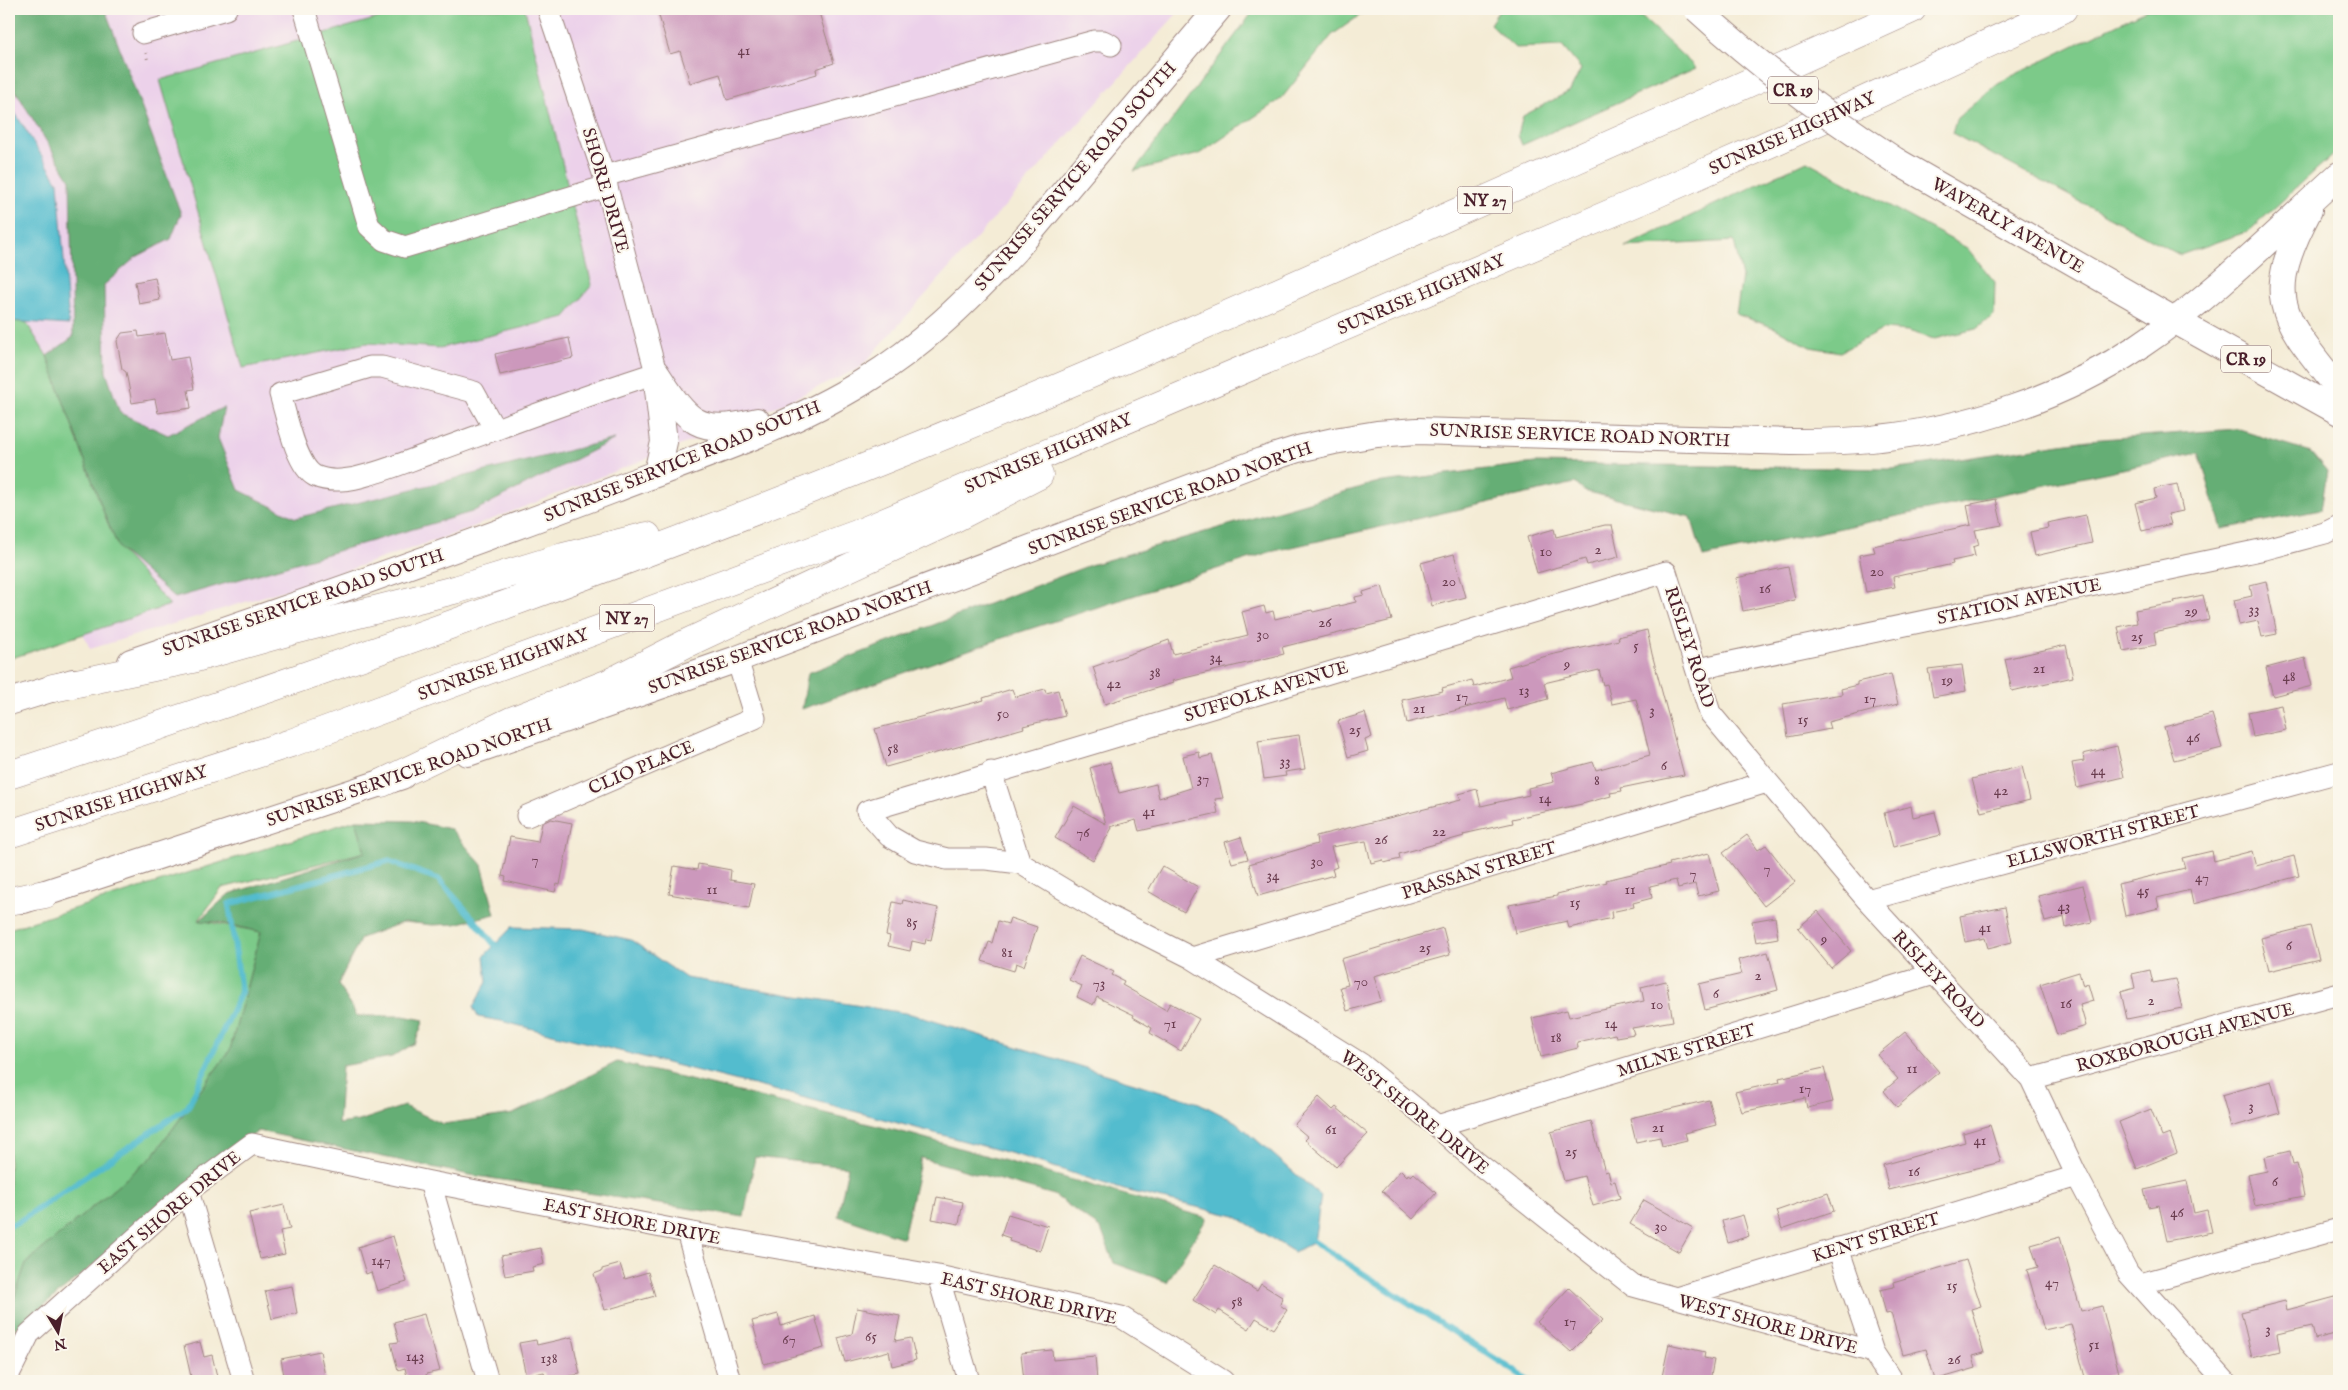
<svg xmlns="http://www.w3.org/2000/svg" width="2348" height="1390" viewBox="0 0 2348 1390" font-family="'IM FELL English',serif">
<rect width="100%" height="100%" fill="#fbf7ec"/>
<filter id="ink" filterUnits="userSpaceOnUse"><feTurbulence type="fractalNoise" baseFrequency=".02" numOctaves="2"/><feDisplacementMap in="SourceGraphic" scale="10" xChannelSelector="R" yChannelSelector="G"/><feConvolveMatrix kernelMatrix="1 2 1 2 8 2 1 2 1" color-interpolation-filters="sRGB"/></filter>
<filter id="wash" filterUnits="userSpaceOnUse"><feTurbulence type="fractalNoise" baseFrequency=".0096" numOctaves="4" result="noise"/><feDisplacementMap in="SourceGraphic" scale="20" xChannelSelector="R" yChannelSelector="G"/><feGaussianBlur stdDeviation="1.12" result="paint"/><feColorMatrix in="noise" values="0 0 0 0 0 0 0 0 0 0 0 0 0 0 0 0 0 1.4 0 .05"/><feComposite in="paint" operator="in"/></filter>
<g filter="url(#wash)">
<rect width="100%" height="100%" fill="#f4ecd6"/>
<!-- built -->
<path fill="#ecd1ea" d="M9 9H1181L860 368 755 416 460 532 318 580 90 649 9 464V321L69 324 58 182 9 103Z"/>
<!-- green -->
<path fill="#7cca89" stroke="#63745a" d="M410 9H525L592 285 565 317 440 348 367 343 243 368 160 80Z
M1255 9H1369L1332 35 1281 99 1199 154 1134 171Z
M1500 9H1633L1696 68 1522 145 1518 135 1523 116 1570 91 1581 69 1562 46 1515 48 1490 24Z
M2148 9H2339V149L2249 231 2180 255 1952 133 1956 119 1998 83Z
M1807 161 1967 248 1995 282 1994 315 1976 329 1934 339 1908 331 1884 329 1840 352 1810 347 1775 328 1736 314 1742 277 1734 241 1625 247Z
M9 321 26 322 47 356 105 516 119 549 170 605 9 659Z
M356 820 365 852 222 888 199 920 261 932 230 1050 153 1156 26 1263 9 1313V929Z"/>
<!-- forest -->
<path fill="#65ae75" stroke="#586650" d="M9 9H105L181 214 171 239 136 257 104 285 106 372 120 413 168 435 224 407 218 438 239 490 296 518 615 439 472 512 175 598 119 549 105 516 47 356 73 337 70 180 9 80Z
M2236 429 2311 452 2327 471 2321 510 2222 529 2199 453 1703 557 1691 517 1584 491 1575 483 1270 552 1017 633 802 709 808 673 1090 565 1375 483 1535 463 1892 469 2088 440Z
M356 820 412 821 451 829 482 865 495 914 455 924 433 925 404 922 361 938 338 984 357 1016H403L424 1020 415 1043 392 1057 342 1066 338 1124 359 1121 404 1106 443 1124 513 1114 617 1062 910 1134 1207 1218 1167 1282 1114 1263 1101 1229 1054 1195 921 1158 903 1238 838 1216 848 1167 755 1157 744 1217 470 1175 258 1131 9 1334V1313L26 1263 153 1156 230 1050 261 932 217 922 199 921 229 894 365 852Z"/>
<!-- water -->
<path fill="#52bcce" stroke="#4e6e7c" d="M9 103 58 182 69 325 9 321Z
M512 927 583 929 631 940 686 978 911 1014 1199 1103 1236 1122 1321 1196 1314 1242 1294 1252 1235 1216 1124 1190 1020 1156 809 1099 501 1021 478 1017 473 1007 487 982 484 956Z"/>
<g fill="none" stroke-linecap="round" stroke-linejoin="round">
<!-- stream -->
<path stroke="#52bcce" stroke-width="6" d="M9 1225 17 1223 188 1107 241 992 229 904 388 861 438 879 472 917 494 944 501 948
M1308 1238 1530 1381"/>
</g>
<g id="blocks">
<!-- building -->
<path fill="#cc98bc" d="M657 9H818L834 63 816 69 817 74 727 100 720 74 690 83 680 51 670 54Z
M155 278 160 300 139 304 135 282Z
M138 331 139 337 165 333 170 360 188 357 194 389 188 390 191 408 158 413 155 399 132 403 126 372 122 369 117 341 122 333Z
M569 338 573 358 500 375 495 354Z
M2177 484 2183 511 2168 514 2171 524 2142 531 2135 503 2156 498 2154 489Z
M1996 499 2002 525 1975 530 1979 545 1973 547 1975 556 1952 561 1953 564 1893 577 1895 587 1866 592 1859 555 1875 552 1873 546 1971 525 1967 505Z
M2086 515 2092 543 2035 556 2030 532 2048 528 2047 523Z
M1605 525H1612L1619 557 1587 565 1585 559 1537 573 1527 537 1554 529 1556 537Z
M1454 554 1466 597 1432 606 1421 563Z
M1788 567 1795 600 1743 611 1736 578Z
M2266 581 2277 634 2262 637 2258 621 2239 625 2234 600 2252 596 2250 585Z
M1382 586 1392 620 1282 647 1284 654 1172 681 1173 683 1105 704 1093 667 1169 640 1173 654 1248 635 1242 612 1264 606 1266 613 1273 611 1275 619 1312 610 1313 612 1356 602 1355 597 1364 595 1363 592Z
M2203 595 2209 620 2154 632 2156 645 2123 651 2118 627 2137 623 2135 610 2175 603 2174 601Z
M1647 630 1652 654 1684 775 1621 788 1622 791 1610 793 1611 796 1582 804 1512 819 1513 823 1463 834 1464 836 1399 854 1400 859 1384 863 1383 860 1371 863 1366 841 1331 847 1337 867 1332 869 1334 875 1258 896 1249 864 1317 844 1316 836 1461 800 1459 794 1477 789 1481 806 1529 795 1528 788 1554 782 1551 773 1593 762 1596 770 1650 755 1636 699 1612 704 1607 684 1603 685 1599 670 1544 683 1548 699 1507 710 1504 698 1407 723 1402 700 1443 691 1442 688 1472 680 1474 687 1511 677 1508 667 1550 655 1619 640 1618 637Z
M2066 645 2073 677 2012 691 2005 659Z
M2305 658 2312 686 2273 696 2266 668Z
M1962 665 1966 691 1933 697 1928 669Z
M1891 674 1898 704 1828 722 1830 729 1788 737 1783 704 1842 694 1841 689 1857 685V682Z
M1012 689 1015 697 1045 689 1046 693 1058 690 1065 716 1023 726 1024 728 968 744 886 767 875 729 984 700 983 698Z
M2281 705 2286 730 2253 737 2248 712Z
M1365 713 1372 737 1365 740 1368 751 1348 757 1338 721Z
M2212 714 2222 748 2174 760 2164 727Z
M1299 735 1305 769 1285 772 1286 776 1264 779 1258 741Z
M2117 746 2124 777 2077 788 2072 763 2084 761 2083 754Z
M1199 752 1200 758 1212 755 1223 798 1215 799 1218 813 1139 831 1136 820 1110 827 1112 828 1093 860 1055 838 1074 806 1106 824 1090 768 1110 762 1119 793 1156 784 1159 798 1191 788 1183 756Z
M2022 766 2030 800 1981 812 1972 779Z
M1911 806 1913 817 1935 812 1941 835 1893 847 1884 813Z
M551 819 572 823 560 885 557 884 555 892 505 881 506 877 502 876 510 837 538 842 542 823Z
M1747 835 1758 850 1766 845 1795 882 1764 906 1723 853Z
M1241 837 1248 859 1232 863 1225 842Z
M2212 851 2214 861 2252 851 2256 866 2294 856 2299 876 2193 904 2190 890 2157 898 2159 908 2125 916 2118 884 2185 868 2182 858Z
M1709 853 1719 891 1698 896 1695 884 1678 888 1676 880 1650 886 1652 898 1633 903 1634 907 1611 912 1612 918 1569 928 1567 921 1515 933 1509 905 1557 896V894L1607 882 1606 880 1670 865 1669 863Z
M698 864 731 870 730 880 754 884 749 908 669 894 674 866 697 870Z
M1162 866 1198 887 1184 912 1148 891Z
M2083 885 2092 922 2066 928 2064 917 2045 922 2038 896Z
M903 900 938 908 931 940 926 939 925 944 912 941 910 951 888 946 890 936 886 935 893 902 902 904Z
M2005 907 2012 942 1988 948 1985 938 1965 942 1960 916Z
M1818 911 1851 951 1831 968 1798 928Z
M1775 917 1778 938 1756 942 1752 921Z
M1010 918 1037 927 1024 966 1016 963 1014 971 982 961 989 942 992 943 998 921 1008 924Z
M2310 926 2319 959 2269 971 2261 938Z
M1443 928 1450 955 1374 976 1381 1001 1347 1011 1340 987 1348 985 1341 959Z
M1768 952 1778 990 1705 1010 1699 984 1742 974 1738 960Z
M1080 956 1114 972 1112 975 1124 981 1122 985 1166 1010 1170 1003 1199 1019 1181 1051 1150 1033 1152 1028 1133 1017 1134 1015 1097 997 1093 1005 1077 997 1082 986 1069 980Z
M2150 970 2153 983 2175 979 2182 1008 2127 1019 2121 992 2135 988 2132 974Z
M2079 972 2083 986 2088 984 2093 1001 2080 1005 2086 1026 2057 1035 2040 984Z
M1666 981 1673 1021 1632 1028 1634 1034 1616 1037 1615 1034 1577 1042 1578 1048 1541 1057 1532 1018 1567 1010 1569 1017 1644 1001 1641 987Z
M1905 1032 1939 1072 1897 1107 1884 1091 1898 1079 1877 1055Z
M1824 1068 1833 1102 1807 1108 1805 1098 1742 1112 1735 1092 1780 1082 1779 1078Z
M2271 1081 2280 1113 2231 1127 2222 1095Z
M1319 1097 1333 1110 1336 1107 1368 1134 1336 1167 1305 1140 1308 1137 1294 1125Z
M1709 1100 1716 1125 1685 1133 1687 1140 1662 1146 1660 1137 1636 1142 1630 1118Z
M2151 1109 2162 1137 2170 1134 2177 1153 2137 1169 2119 1122Z
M1591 1121 1605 1172 1608 1171 1611 1182 1615 1181 1620 1198 1593 1206 1584 1176 1564 1181 1551 1132Z
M1990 1125 2001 1162 1889 1190 1883 1165 1965 1142 1963 1133Z
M2290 1151 2293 1164 2297 1163 2304 1196 2255 1206 2248 1175 2267 1171 2264 1157Z
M1401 1170 1407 1176 1408 1174 1411 1176 1414 1173 1436 1193 1413 1219 1382 1191Z
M2187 1181 2194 1213 2207 1210 2212 1232 2167 1241 2159 1205 2148 1207 2144 1190Z
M1828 1193 1834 1211 1782 1229 1776 1211Z
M937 1197 963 1202 959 1224 932 1219Z
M1644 1200 1693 1228 1679 1252 1630 1224Z
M284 1205 290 1229 280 1231 285 1254 260 1259 249 1213Z
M1008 1214 1048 1226 1040 1251 1009 1241 1010 1238 1001 1235Z
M1743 1215 1749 1236 1728 1243 1722 1221Z
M393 1236 407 1282 377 1291 371 1272 366 1274 358 1247Z
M2060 1237 2081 1311 2102 1306 2119 1373 2086 1381 2071 1324 2044 1330 2027 1270 2038 1267 2031 1245Z
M541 1248 544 1264 532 1267 533 1271 505 1276 501 1256Z
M1966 1260 1981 1306 1971 1309 1984 1353 1973 1356 1976 1368 1935 1380 1926 1349 1903 1355 1891 1313 1886 1314 1880 1290 1894 1287 1893 1282Z
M620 1264 625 1279 648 1272 655 1296 605 1310 594 1274 602 1271V1269Z
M1215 1265 1257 1291 1261 1284 1282 1297 1280 1305 1287 1310 1274 1329 1256 1318 1249 1329 1219 1310 1216 1315 1193 1300Z
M292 1286 297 1313 272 1319 265 1291Z
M1569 1288 1603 1320 1571 1352 1537 1322Z
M2339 1296V1333L2315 1339 2312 1326 2277 1334 2280 1351 2252 1358 2241 1312 2285 1301 2287 1310Z
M857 1308 900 1316 895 1341 911 1338 916 1360 892 1366 889 1351 845 1362 838 1338 852 1334Z
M424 1314 440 1371 426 1374 427 1379 408 1381 405 1368 398 1370 391 1343 399 1342 394 1322Z
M778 1314 781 1326 815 1316 824 1348 764 1364 752 1321Z
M572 1337 580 1374 546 1381 544 1372 526 1376 519 1343 536 1340 537 1345Z
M200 1342 204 1357 212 1355 218 1381H192L184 1346Z
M1669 1344 1705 1352 1704 1358 1714 1360 1710 1381H1661Z
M1052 1350 1053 1360 1095 1356 1097 1381H1024L1021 1353Z
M320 1351 326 1381H285L281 1359Z"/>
</g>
</g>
<g filter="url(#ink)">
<use href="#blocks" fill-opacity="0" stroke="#9f8680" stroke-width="1"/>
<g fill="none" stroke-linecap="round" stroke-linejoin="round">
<!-- minor casing -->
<g stroke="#9f8680" stroke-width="23">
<path id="minor" d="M304 9 369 226 384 240 405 247 607 186
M143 33 226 9
M604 176 1094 41H1103L1111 45
M495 430 474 392 382 367H370L280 394C286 414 296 466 315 476 330 483 352 480 367 475 391 469 415 458 439 450 511 424 583 396 656 373L604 176 548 9
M1698 669 2265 549 2325 533 2339 526
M991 772 1020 863 1103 913 1192 958 1361 1064 1437 1126 1475 1161 1633 1286 1873 1352 1892 1381
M527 816 755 718 737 659
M1020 863 986 859H947L915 851 889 836 867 811 1666 572 1710 713 1867 900 2031 1079 2077 1176 2128 1273 2225 1381
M1867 900 2339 772
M1192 958 1767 782
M2031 1079 2339 994
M1437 1126 1934 974
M430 1182 488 1381
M188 1191 244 1381
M687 1232 730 1381
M1838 1248 1873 1352
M938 1276 969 1381
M2140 1284 2339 1229
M1676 1298 2077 1176
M9 1374 29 1334 188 1191 252 1144 430 1182 687 1232 938 1276 1121 1317 1223 1381"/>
</g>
<!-- major casing -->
<g stroke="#9f8680" stroke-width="28">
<path id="major" d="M1896 161 2174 320 2339 412
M2309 210C2262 300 2281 316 2339 389
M656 373C688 422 696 436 757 421
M657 473 664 442 657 381
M131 662C293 607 453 551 613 490 696 458 787 429 863 382 921 347 969 299 1016 249L1218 9
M9 702 73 682
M468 753 737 659 1261 461 1298 449 1334 441 1377 434 1417 431 1792 442C1821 442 1850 442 1879 438 1969 428 2062 398 2138 347 2211 298 2274 234 2339 175
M24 900 402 776"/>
</g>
<!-- highway casing -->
<g stroke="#9f8680" stroke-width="29">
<path id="highway" d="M53 688 192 659 291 631 458 589 563 557 647 536
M9 775C313 677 615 569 911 449 1096 374 1278 293 1460 211 1611 144 1762 78 1912 9
M382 783 511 721 609 683 689 642 949 521 1039 475
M9 834 291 743 857 534 1642 200 1780 139 2063 9
M9 901 45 894"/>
</g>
<!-- path -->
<path stroke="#9f8680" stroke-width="3" stroke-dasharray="1 4" stroke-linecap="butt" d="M146 53 148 62"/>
<!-- minor -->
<use href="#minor" stroke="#fff" stroke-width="21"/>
<!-- major -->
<use href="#major" stroke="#fff" stroke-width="26"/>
<!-- highway -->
<use href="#highway" stroke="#fff" stroke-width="28"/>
<!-- major-bridge casing -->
<g stroke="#9f8680" stroke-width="28" stroke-linecap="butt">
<path id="major-bridge" d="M1697 9C1759 66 1825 115 1896 161"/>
</g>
<!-- major-bridge -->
<use href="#major-bridge" stroke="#fff" stroke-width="26"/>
</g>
</g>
<g text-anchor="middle" stroke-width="4" stroke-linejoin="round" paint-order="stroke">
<!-- number labels -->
<g font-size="15" fill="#6a3d4f">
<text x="744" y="55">41</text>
<text x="1598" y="554">2</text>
<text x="1546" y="556">10</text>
<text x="1877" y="576">20</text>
<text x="1449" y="586">20</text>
<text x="1765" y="593">16</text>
<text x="2254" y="614">33</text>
<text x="2191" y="616">29</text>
<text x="1325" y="627">26</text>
<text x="1263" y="639">30</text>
<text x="2137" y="641">25</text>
<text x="1636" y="650">5</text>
<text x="1216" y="662">34</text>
<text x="1567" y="669">9</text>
<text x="2039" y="673">21</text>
<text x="1155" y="677">38</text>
<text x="2289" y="681">48</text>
<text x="1947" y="685">19</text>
<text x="1114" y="688">42</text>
<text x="1524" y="695">13</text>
<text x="1462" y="701">17</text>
<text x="1870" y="703">17</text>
<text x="1419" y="713">21</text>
<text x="1652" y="715">3</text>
<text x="1003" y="718">50</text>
<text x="1803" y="724">15</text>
<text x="1355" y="734">25</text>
<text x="2193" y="742">46</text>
<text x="893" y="753">58</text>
<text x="1285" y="766">33</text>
<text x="1664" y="770">6</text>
<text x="2098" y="775">44</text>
<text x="1203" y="783">37</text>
<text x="1597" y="785">8</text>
<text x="2001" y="795">42</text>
<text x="1545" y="803">14</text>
<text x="1149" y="816">41</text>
<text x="1439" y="836">22</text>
<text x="1083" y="837">76</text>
<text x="1381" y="844">26</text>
<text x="535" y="864">7</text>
<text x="1317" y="866">30</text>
<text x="1767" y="873">7</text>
<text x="1693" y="878">7</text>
<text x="1273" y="880">34</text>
<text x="2202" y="882">47</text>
<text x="712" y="894">11</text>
<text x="1630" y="894">11</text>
<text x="2143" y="895">45</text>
<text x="1575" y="907">15</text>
<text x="2064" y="911">43</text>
<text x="912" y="927">85</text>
<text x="1985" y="932">41</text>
<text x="1824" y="944">9</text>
<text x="2289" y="950">6</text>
<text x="1425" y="952">25</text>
<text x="1007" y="957">81</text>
<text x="1758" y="980">2</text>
<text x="1361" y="986">70</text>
<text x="1099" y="988">73</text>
<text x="1716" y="998">6</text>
<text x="2151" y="1005">2</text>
<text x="2066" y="1008">16</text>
<text x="1657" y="1009">10</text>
<text x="1170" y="1028">71</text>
<text x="1611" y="1028">14</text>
<text x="1556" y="1042">18</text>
<text x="1912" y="1073">11</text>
<text x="1805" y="1093">17</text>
<text x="2251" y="1111">3</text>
<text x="1658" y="1132">21</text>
<text x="1331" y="1134">61</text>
<text x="1980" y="1145">41</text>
<text x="1571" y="1156">25</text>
<text x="1914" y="1176">16</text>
<text x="2275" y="1186">6</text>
<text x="2177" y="1217">46</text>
<text x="1661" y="1231">30</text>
<text x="381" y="1265">147</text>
<text x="2052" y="1287">47</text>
<text x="1952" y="1290">15</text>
<text x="1237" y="1306">58</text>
<text x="1570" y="1326">17</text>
<text x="2268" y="1334">3</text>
<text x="871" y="1341">65</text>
<text x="789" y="1344">67</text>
<text x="2094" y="1349">51</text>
<text x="415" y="1361">143</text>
<text x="549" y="1363">138</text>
<text x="1954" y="1364">26</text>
</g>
<!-- shield labels -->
<g fill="#fbf7ec" stroke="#7f6065" stroke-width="1">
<rect x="1768" y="76.5" width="50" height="27" rx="4"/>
<rect x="1457.5" y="186.5" width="55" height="27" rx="4"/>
<rect x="2221" y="345.5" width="50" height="27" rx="4"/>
<rect x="599.5" y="604.5" width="55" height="27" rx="4"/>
</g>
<g font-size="16" font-weight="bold" fill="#4a1f2b">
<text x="1793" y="96">CR 19</text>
<text x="1485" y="206">NY 27</text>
<text x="2246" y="365">CR 19</text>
<text x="627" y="624">NY 27</text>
</g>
<!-- street labels -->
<g font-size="18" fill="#4a1f2b" stroke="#fbf7ec">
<text transform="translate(1792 133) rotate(-24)" y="6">SUNRISE HIGHWAY</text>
<text transform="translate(1075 176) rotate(-49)" y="6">SUNRISE SERVICE ROAD SOUTH</text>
<text transform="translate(606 190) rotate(74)" y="6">SHORE DRIVE</text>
<text transform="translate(2008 225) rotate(30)" y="6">WAVERLY AVENUE</text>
<text transform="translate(1421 294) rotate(-23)" y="6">SUNRISE HIGHWAY</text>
<text transform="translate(1580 435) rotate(2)" y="6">SUNRISE SERVICE ROAD NORTH</text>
<text transform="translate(1048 453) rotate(-23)" y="6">SUNRISE HIGHWAY</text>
<text transform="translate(682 461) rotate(-22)" y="6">SUNRISE SERVICE ROAD SOUTH</text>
<text transform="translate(1170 498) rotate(-20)" y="6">SUNRISE SERVICE ROAD NORTH</text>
<text transform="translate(2019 601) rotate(-12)" y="6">STATION AVENUE</text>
<text transform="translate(303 602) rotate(-19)" y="6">SUNRISE SERVICE ROAD SOUTH</text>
<text transform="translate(790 637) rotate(-20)" y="6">SUNRISE SERVICE ROAD NORTH</text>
<text transform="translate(1690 647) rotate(72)" y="6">RISLEY ROAD</text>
<text transform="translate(503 664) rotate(-20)" y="6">SUNRISE HIGHWAY</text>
<text transform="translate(1266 691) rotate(-17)" y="6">SUFFOLK AVENUE</text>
<text transform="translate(641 767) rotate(-23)" y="6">CLIO PLACE</text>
<text transform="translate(409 772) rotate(-19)" y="6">SUNRISE SERVICE ROAD NORTH</text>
<text transform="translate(121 798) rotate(-18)" y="6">SUNRISE HIGHWAY</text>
<text transform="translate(2103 836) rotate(-15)" y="6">ELLSWORTH STREET</text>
<text transform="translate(1479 870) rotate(-17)" y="6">PRASSAN STREET</text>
<text transform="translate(1939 979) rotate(47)" y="6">RISLEY ROAD</text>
<text transform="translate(2185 1037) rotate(-15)" y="6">ROXBOROUGH AVENUE</text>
<text transform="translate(1686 1050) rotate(-17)" y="6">MILNE STREET</text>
<text transform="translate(1415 1112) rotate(39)" y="6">WEST SHORE DRIVE</text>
<text transform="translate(169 1212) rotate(-40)" y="6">EAST SHORE DRIVE</text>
<text transform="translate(632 1221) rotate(11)" y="6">EAST SHORE DRIVE</text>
<text transform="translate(1876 1237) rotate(-17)" y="6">KENT STREET</text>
<text transform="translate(1029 1298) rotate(13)" y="6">EAST SHORE DRIVE</text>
<text transform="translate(1768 1324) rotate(15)" y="6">WEST SHORE DRIVE</text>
</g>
</g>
<!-- margin -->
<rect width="2348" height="1390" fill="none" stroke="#fbf7ec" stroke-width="30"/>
<!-- north arrow -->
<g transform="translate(58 1332) rotate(170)" stroke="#fbf7ec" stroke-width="4" paint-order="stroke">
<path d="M0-4L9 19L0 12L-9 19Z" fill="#4a1f2b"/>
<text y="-8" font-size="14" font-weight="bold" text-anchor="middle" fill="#4a1f2b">N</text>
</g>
</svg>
